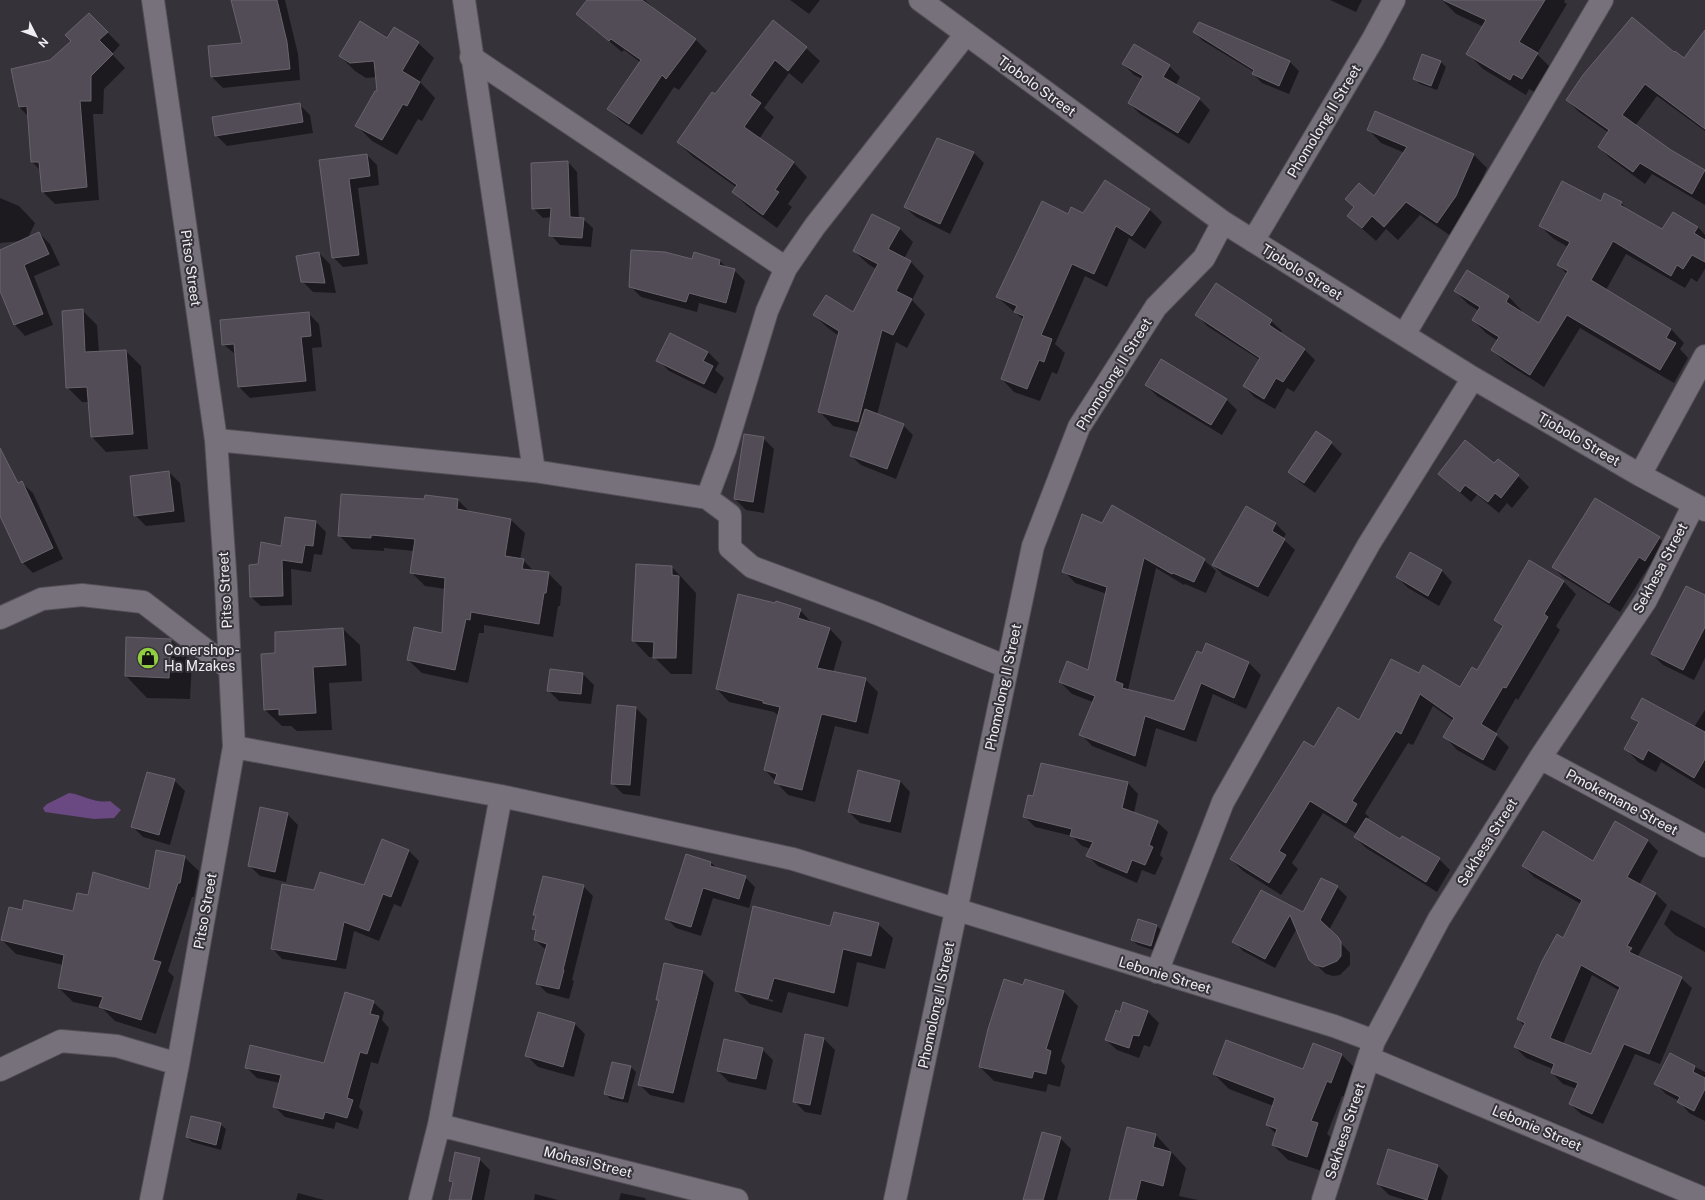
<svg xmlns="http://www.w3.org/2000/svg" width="1705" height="1200" viewBox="0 0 1705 1200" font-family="'Public Sans',sans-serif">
<rect width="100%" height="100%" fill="#36323a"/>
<!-- forest -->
<path fill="#6a4982" d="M69 793C84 795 95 804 110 801L121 810 114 818 94 819 45 812 43 808 47 804Z"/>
<!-- shadow -->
<path fill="#0007" fill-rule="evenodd" d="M232 0H285L298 54 300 80 223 88 212 77 243 43Z
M588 0H645L654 9 695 39 707 51 679 90 674 87 642 135 621 121 609 109 640 62 624 50 622 52 577 14Z
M790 0H820L809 14Z
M1330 0H1362L1356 12Z
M1442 0H1565L1564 2 1567 4 1537 54 1553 70 1538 94 1529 89 1526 95 1483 69 1467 53 1484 27 1456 14Z
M89 14 120 45 112 54 125 68 104 89 103 114H93L99 200 55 204 42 191 41 171 32 162 28 116 19 107 51 61 72 41Z
M773 22 806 48 820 61 802 84 789 73 764 108 774 117 759 139 794 163 807 177 788 204 792 207 777 228 747 206 733 192 736 187 692 156 678 142Z
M1199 23 1290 62 1299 71 1289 94 1262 83 1253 74 1254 72 1203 41 1194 32Z
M1705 36V131L1657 96 1635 126 1670 151 1705 172V205L1652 174 1645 184 1611 159 1599 147 1609 133 1579 112 1567 100 1674 53 1685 59Z
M388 40 418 43 434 58 420 82 435 98 422 121 418 119 397 155 372 141 356 125 379 92 377 77 366 78 355 71 340 56Z
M1423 55 1441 62 1446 67 1437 90 1420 84 1414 78Z
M1123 64 1169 66 1180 77 1176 85 1199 99 1210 110 1189 144 1140 114 1129 103 1142 79 1134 75Z
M299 104 310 115 313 133 227 146 216 135Z
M1368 129 1473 154 1487 168 1469 209 1451 236 1420 215 1398 240 1386 229 1376 241 1348 216 1374 198 1405 153 1381 143Z
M938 139 974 153 984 163 950 234 916 217 905 207Z
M367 155 377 165 379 185 358 188 368 264 343 267 333 257 320 161Z
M568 162 577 172 579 219H583L593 228 591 247 560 245 551 235 552 217 543 218 533 208Z
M0 198 19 206 35 223 28 238 39 233 50 244 60 265 34 276 53 325 25 336 15 325 0 288V251L21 241 0 243Z
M1601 202 1621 203 1630 212 1662 231 1673 213 1698 227 1705 235V269L1697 282 1691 278 1685 288 1626 254 1606 290 1671 329 1684 343 1680 349 1688 358 1674 383 1580 328 1544 387 1506 363 1492 350 1498 341 1486 333 1473 320 1479 311 1468 304 1455 291 1468 271 1509 297 1522 311 1521 313 1539 324 1567 274 1558 265 1568 247 1554 239 1540 226Z
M1149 209 1162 222 1145 249 1129 238 1107 287 1085 276 1055 344 1065 353 1057 374 1052 372 1040 401 1014 392 1002 379 1024 320 997 297 1068 215Z
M899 228 913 242 904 259 911 262 924 276 912 300 925 314 907 348 896 342 877 415 903 425 913 435 896 479 861 465 851 456 858 432 833 426 820 412 839 336 828 328 814 315 854 313 876 269 868 264 854 251Z
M319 253 330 264 336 293 313 292 302 281Z
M693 260 720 261 728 269 734 270 745 281 736 313 699 303 697 312 641 297 630 286Z
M82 310 97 325 99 352 126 351 141 366 148 449 106 452 92 437 89 402H82L67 387Z
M308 313 319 324 322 347 312 348 316 391 250 398 239 387 236 355 223 344Z
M1197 315 1271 321 1282 331 1280 334 1305 350 1315 360 1294 392 1287 388 1275 409 1254 397 1244 386 1260 360 1207 326Z
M708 352 719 363 715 370 724 378 716 394 669 371 658 360Z
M1146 385 1226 399 1237 410 1222 435 1157 396Z
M763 438 774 449 764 513 746 510 735 499Z
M1331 443 1342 454 1315 493 1301 483 1290 472Z
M1495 465 1518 476 1529 487 1512 508 1507 503 1499 513 1477 495 1471 502 1439 474Z
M169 472 180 483 185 522 146 526 135 515Z
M22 483 33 493 63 559 33 573 22 562 0 513V493Z
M426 496 458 500 470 512 511 520 525 533 520 560H523L534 571 548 573 562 587 560 606H558L553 637 484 625V633H479L468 683 422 673 408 660 443 634 446 589 425 586 411 572 414 551 384 548V551L352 549 339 535 425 500Z
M1246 507 1276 524 1286 534 1283 539 1295 550 1268 597 1223 575 1213 565Z
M286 518 316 522 326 532 322 555 314 554 311 572 291 569 292 605 261 606 251 597 282 548Z
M1102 524 1204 560 1216 571 1206 593 1185 584 1184 585 1156 568 1128 690 1174 702 1206 645 1249 663 1261 675 1246 709 1213 694 1196 742 1156 728 1146 767 1092 746 1081 734 1093 702 1072 694 1060 682 1089 671 1107 594 1075 583 1064 571Z
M1659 538 1669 548 1656 570 1649 566 1620 612 1563 577 1553 567Z
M1410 554 1442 571 1452 582 1439 606 1408 588 1397 577Z
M1530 562 1564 582 1576 594 1556 626 1560 630 1518 700 1516 698 1495 734 1509 747 1495 771 1457 750 1445 737 1454 721 1433 706 1413 745 1408 743 1365 813 1369 817 1367 820 1401 841 1439 859 1450 870 1437 892 1366 848 1355 837 1357 834 1323 813 1292 863 1298 869 1281 895 1243 871 1231 859 1314 749 1359 721 1419 674 1460 689 1477 671 1503 628 1495 620Z
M672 567 696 593 692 674H671L654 657H649L633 640Z
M1705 596V658L1694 680 1663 665 1652 654Z
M800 610 813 624 830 629 842 642 833 672 865 679 878 692 868 734 835 726 815 802 788 795 765 770 779 716 774 712 729 702 717 689Z
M343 629 360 645 362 681 329 683 332 730 297 731 291 726H282L265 710 276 654V633Z
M171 640 192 662 190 699 147 698 126 676Z
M583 674 594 685 591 704 559 701 548 690Z
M636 708 647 719 640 796 623 794 612 783Z
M1705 710V789L1661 762 1656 772 1638 762 1626 749 1639 724 1632 717 1694 727Z
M174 780 185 791 170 845 143 837 132 826Z
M900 781 910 792 901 833 860 823 849 812Z
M1128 783 1138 794 1134 813 1157 822 1168 832 1160 855 1163 858 1155 875 1142 870 1137 883 1098 866 1088 856 1091 849 1082 846 1072 836 1035 827 1024 816Z
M287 814 298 825 286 882 260 876 249 865Z
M1647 840 1658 851 1639 885 1656 894 1667 905 1638 956 1681 978 1692 988 1660 1064 1635 1054 1603 1124 1581 1114 1570 1104 1577 1089 1563 1084 1552 1073 1553 1069 1526 1058 1515 1047 1524 1026 1518 1019 1581 904 1534 877 1523 866 1594 862ZM1592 975 1620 991 1591 1056 1563 1044Z
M383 841 409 851 419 861 401 907 394 904 379 941 354 931 346 969 282 959 272 948 315 891 365 886Z
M686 855 711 862 717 869 745 877 755 887 749 908 713 898 701 936 676 928 666 918Z
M184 857 199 871 194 897H192L168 971 174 977 156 1034 115 1021 102 1008 73 1002 59 988 63 965 16 954 2 940 22 911 74 912 89 896 150 891Z
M583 886 593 896 572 980 574 981 569 999 547 993 537 983 546 950 535 940 537 933 533 929 536 916 534 914Z
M1337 887 1347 897 1329 930 1350 953V965L1340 975 1333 976 1326 974 1310 959 1297 928 1275 968 1243 951 1234 941 1261 891 1303 914Z
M1671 910 1705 928V952L1675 935 1664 924Z
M1139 920 1157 926 1162 931 1156 951 1138 945 1132 940Z
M878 924 893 938 885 969 857 962 848 1007 788 992 782 1013 750 1004 736 990 831 927ZM751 994 773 1000V1002L751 996Z
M665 964 703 972 714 983 684 1103 650 1095 639 1084 660 1002 657 999Z
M1025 980 1064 992 1078 1006 1061 1061 1065 1066 1060 1087 1048 1084 1046 1092 994 1081 980 1067Z
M373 1002 384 1012 382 1020 389 1028 378 1064 371 1062 359 1107 363 1112 358 1129 336 1122 334 1129 285 1117 274 1106 280 1083 257 1078 246 1067 324 1064Z
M1148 1012 1159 1023 1150 1047 1144 1045 1139 1058 1117 1050 1106 1040 1120 1013Z
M574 1023 585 1034 574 1077 538 1067 527 1056Z
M824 1039 835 1050 821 1115 805 1112 794 1101Z
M762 1049 773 1060 766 1090 729 1082 718 1071Z
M1670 1054 1705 1072V1121L1689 1113 1679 1101 1666 1094 1655 1083Z
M1342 1055 1357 1070 1346 1098 1342 1096 1327 1134 1333 1139 1322 1171 1288 1160 1273 1145 1276 1134 1267 1125 1273 1106 1229 1089 1214 1074 1303 1071Z
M631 1067 636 1072 628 1103 610 1099 605 1093Z
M220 1124 226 1129 221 1150 192 1142 187 1137Z
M1156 1135 1186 1168 1179 1196 1198 1200H1110Z
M1060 1138 1071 1149 1057 1200H1024Z
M479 1159 490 1170 484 1200H450L454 1185 450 1181Z
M1437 1165 1448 1176 1441 1200H1405L1389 1195 1378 1184Z
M298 1193 324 1200H296Z
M621 1193 645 1198 646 1200H619Z
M535 1194 558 1200H534Z"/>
<!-- building -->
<path fill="#514c55" stroke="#69636d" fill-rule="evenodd" d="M231 0H277L287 42 290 69 211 77 208 46 242 43Z
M587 0H642L696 39 666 79 662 75 629 124 607 109 641 60 611 39 609 41 576 14Z
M1443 0H1545L1519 42 1538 53 1522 79 1513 74 1510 80 1466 54 1486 20Z
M89 13 108 32 99 40 113 54 91 76V101H80L87 187 42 192 39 162H31L27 106 19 107 11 69 50 60 71 41 65 35Z
M1632 17 1674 52 1675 51 1684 58 1705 30V129L1645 84 1622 115 1671 150 1705 170 1692 194 1640 163 1633 172 1598 147 1609 130 1566 100 1583 75Z
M773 20 807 47 788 71 775 60 750 95 761 103 744 127 794 162 775 190 779 192 763 215 732 192 737 185 677 142 712 92 715 94Z
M360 21 387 38 394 27 419 42 402 71 420 82 407 106 403 104 382 140 355 126 375 91H377L374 61 350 63 339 56Z
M1199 22 1290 61 1279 86 1252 74 1254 70 1193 32Z
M1134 44 1170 65 1163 77 1200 98 1178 133 1128 103 1143 76 1122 64Z
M1422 54 1441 61 1431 86 1413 79Z
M300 103 303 122 215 136 212 117Z
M1375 111 1474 154 1456 196 1437 223 1406 202 1384 227 1372 216 1362 228 1347 216 1354 207 1345 199 1359 183 1374 196 1407 147 1367 130Z
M937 138 974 152 940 224 904 207Z
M367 154 370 176 349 179 359 255 332 258 319 160Z
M568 161 570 217 584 218 582 238 549 236 551 208 532 209 531 163Z
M1105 180 1150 209 1132 236 1116 226 1094 274 1072 264 1041 335 1052 339 1044 362 1039 360 1027 389 1001 379 1024 316 1014 312 1017 306 996 297 1042 201 1068 214 1071 207 1083 213Z
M1562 181 1601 201 1604 193 1622 202 1620 205 1662 229 1673 212 1698 227 1694 233 1705 240V262L1692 255 1683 269 1677 265 1671 276 1613 241 1591 280 1671 329 1666 338 1676 343 1660 370 1567 315 1530 375 1491 350 1499 337 1472 320 1480 307 1454 291 1467 270 1509 296 1506 302 1539 323 1568 271 1557 265 1570 242 1539 226Z
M872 214 900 228 888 249 911 261 896 291 912 299 893 335 882 330 858 422 818 412 839 331 813 315 826 295 853 312 878 264 853 251Z
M39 232 49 254 24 265 43 314 14 325 0 291V250Z
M631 250 665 252 692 259 694 252 720 260 719 265 735 269 726 303 689 293 686 302 629 287Z
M319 252 325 283 301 282 296 256Z
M1216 283 1272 320 1269 325 1305 349 1283 382 1276 378 1264 399 1243 386 1260 358 1195 315Z
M83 309 85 352 126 350 133 434 91 437 87 387 66 388 62 311Z
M309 312 311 336 301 337 306 381 238 387 234 344 222 345 220 320Z
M670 333 708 352 703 361 713 366 704 384 656 361Z
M1161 359 1227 399 1211 425 1145 385Z
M865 409 904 424 887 469 850 456Z
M1316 431 1332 442 1304 483 1288 472Z
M744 434 764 437 753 502 734 499Z
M1465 440 1494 463 1498 459 1519 475 1501 498 1495 493 1488 502 1465 485 1460 492 1438 474Z
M0 448 18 483 22 481 53 548 22 563 0 516Z
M169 471 174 511 134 516 130 476Z
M341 494 424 499 425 495 458 499 457 509 511 519 505 556 524 559 522 569 549 572 546 593H544L539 624 471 612 470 620 466 619 455 670 407 660 414 627 442 633 445 578 410 573 415 539 371 535V538L338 536Z
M1595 498 1660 537 1645 561 1639 557 1609 603 1552 567Z
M1112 505 1205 559 1194 582 1173 573 1172 574 1144 558 1115 681 1123 684 1122 688 1174 701 1197 651 1202 653 1206 643 1249 662 1234 698 1201 683 1184 730 1145 716 1135 756 1079 735 1095 696 1059 682 1067 661 1088 670 1107 587 1062 572 1082 514 1102 523Z
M1246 506 1276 523 1272 531 1285 539 1258 587 1212 565Z
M285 517 316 521 313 546 305 545 302 563 282 560 283 596 250 597 249 565 258 564 261 542 281 546Z
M1410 552 1442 570 1428 596 1396 577Z
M1529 560 1564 581 1544 614 1548 617 1506 688 1503 687 1481 724 1497 734 1483 760 1443 737 1454 718 1420 694 1401 734 1396 731 1352 801 1357 804 1346 823 1310 801 1279 851 1286 855 1269 883 1230 859 1304 741 1314 747 1338 707 1359 720 1391 659 1419 673 1423 665 1460 687 1472 667 1477 670 1503 626 1494 620Z
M636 564 672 566V575L679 576 676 658H653L654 642 632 641Z
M1686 586 1705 595V627L1683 670 1651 654Z
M738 594 775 603 776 601 801 609 798 618 830 628 817 668 866 678 856 722 822 714 821 716 802 790 774 783 777 774 764 770 780 707 763 703V701L716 689Z
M343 628 346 665 313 667 316 713 279 715V709L264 710 261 654 275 653V632Z
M126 637 171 639 169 678 125 676Z
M550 669 583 673 581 694 547 691Z
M1642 698 1705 732V759L1694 778 1648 750 1643 760 1624 749 1639 722 1631 718Z
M617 705 636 707 630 785 611 784Z
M1041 763 1128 782 1122 808 1158 821 1149 845 1153 847 1145 865 1132 860 1127 873 1086 856 1093 842 1070 836 1072 829 1023 817 1028 795 1033 796Z
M858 770 900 781 890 822 848 812Z
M147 772 175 779 159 835 131 827Z
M260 807 288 813 275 872 248 866Z
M1366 818 1400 839 1402 836 1440 858 1426 882 1354 837Z
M1615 821 1648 840 1627 877 1656 893 1627 946 1632 948 1629 952 1682 977 1649 1054 1624 1044 1592 1114 1569 1104 1578 1083 1551 1073 1554 1064 1514 1047 1525 1023 1517 1019 1542 961 1557 934 1563 938 1582 900 1522 866 1543 831 1593 861ZM1581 965 1620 987 1591 1054 1550 1038Z
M382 839 409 850 391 897 383 894 369 931 344 922 336 960 271 949 282 884 314 890 320 872 364 885Z
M156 850 185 856 180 883H178L153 960 161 962 141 1020 99 1007 103 997 58 988 64 955 1 940 9 907 22 910 24 900 73 911 77 893 88 895 93 872 149 889Z
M686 854 711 862 710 866 746 876 739 899 703 888 691 927 665 919Z
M543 876 584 885 563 970H564L559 989 536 984 547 944 534 940 536 930 532 929 536 915H533Z
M1321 878 1338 886 1320 920 1338 937 1341 942V956L1337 961 1323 967 1315 965 1309 960 1290 915 1265 959 1232 942 1261 890 1303 912Z
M753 906 830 926 834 912 879 923 871 956 843 949 834 993 774 978 768 999 735 991Z
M1138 919 1157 925 1151 946 1131 940Z
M664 963 703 971 673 1093 638 1085 659 1000H656Z
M1004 979 1023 985 1025 979 1064 991 1046 1049 1051 1051 1046 1074 1034 1071 1032 1078 979 1067 988 1029Z
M345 992 374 1001 370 1014 379 1016 367 1054 360 1052 347 1098 353 1100 347 1118 325 1112 323 1119 273 1107 281 1075 245 1068 250 1045 324 1063Z
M1123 1002 1148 1011 1139 1036 1133 1035 1129 1048 1105 1040 1116 1010 1120 1012Z
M538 1012 575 1023 563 1067 525 1056Z
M805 1034 824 1038 810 1105 793 1102Z
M724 1039 763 1048 756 1079 717 1071Z
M1226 1040 1303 1069 1313 1043 1342 1054 1331 1083 1327 1081 1311 1121 1318 1123 1307 1157 1272 1145 1277 1129 1266 1125 1275 1098 1213 1074Z
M1670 1053 1695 1066 1693 1072 1705 1078V1089L1694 1111 1677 1102 1680 1097 1654 1084Z
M612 1062 631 1066 623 1099 604 1094Z
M191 1116 221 1123 216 1145 186 1137Z
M1127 1127 1156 1134 1153 1147 1171 1152 1163 1186 1141 1180 1136 1200H1109Z
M1042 1132 1061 1137 1043 1200H1023Z
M1388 1149 1438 1165 1427 1200 1377 1184Z
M455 1152 480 1158 471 1200H449L453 1182 449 1181Z"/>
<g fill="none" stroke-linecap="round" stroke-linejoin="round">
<!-- minor casing -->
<g stroke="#555058" stroke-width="24">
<path id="minor" d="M464 0 534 471
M920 0 1223 222 1473 378 1640 475 1705 510
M471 57 786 268
M1253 241 1373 39 1394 0
M1404 335 1602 0
M216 440 534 471 707 498 725 450 767 311 786 268 815 226 966 34
M1640 475 1705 356
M707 498 730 515V548L752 567 873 612 1007 667
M0 618 42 599 82 595 143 602 229 668
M234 747 501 796 793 859 1334 1026 1374 1041
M1540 758 1705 846
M1157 972 1223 802 1369 544 1473 378
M1369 1058 1705 1199
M0 1070 61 1041 117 1046 178 1064
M439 1125 737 1200
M151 1200 178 1064 234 747 226 585 216 440 153 0
M420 1200 439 1125 501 796
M895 1200 1033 546 1079 427 1156 307 1204 258 1223 222
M1323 1200 1374 1041 1439 919 1540 758 1646 600 1694 504"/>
</g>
<!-- minor -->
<use href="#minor" stroke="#76717b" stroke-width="22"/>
</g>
<!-- icons -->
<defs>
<g id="shop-disc" transform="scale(1.15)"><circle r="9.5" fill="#90cd40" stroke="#36323a"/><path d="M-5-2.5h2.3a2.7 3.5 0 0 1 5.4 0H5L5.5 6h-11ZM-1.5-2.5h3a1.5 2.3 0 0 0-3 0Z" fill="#111"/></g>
</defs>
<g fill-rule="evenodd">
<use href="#shop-disc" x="148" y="658"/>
</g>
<g text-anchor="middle" stroke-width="4" stroke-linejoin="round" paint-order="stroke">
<!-- street labels -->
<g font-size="14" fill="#f1eef3" stroke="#36323a">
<text transform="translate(1037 86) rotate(36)" y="5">Tjobolo Street</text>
<text transform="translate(1324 121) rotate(-59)" y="5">Phomolong II Street</text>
<text transform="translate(191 268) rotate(82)" y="5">Pitso Street</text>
<text transform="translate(1302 272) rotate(32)" y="5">Tjobolo Street</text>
<text transform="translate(1114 374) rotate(-58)" y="5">Phomolong II Street</text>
<text transform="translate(1579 439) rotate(30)" y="5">Tjobolo Street</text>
<text transform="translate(1660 568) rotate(-62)" y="5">Sekhesa Street</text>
<text transform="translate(225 590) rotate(-93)" y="5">Pitso Street</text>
<text transform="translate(1003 687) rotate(-78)" y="5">Phomolong II Street</text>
<text transform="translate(1622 802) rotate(28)" y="5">Pmokemane Street</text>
<text transform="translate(1487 842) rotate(-58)" y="5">Sekhesa Street</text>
<text transform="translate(205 911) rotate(-80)" y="5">Pitso Street</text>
<text transform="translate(1165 975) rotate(17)" y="5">Lebonie Street</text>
<text transform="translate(936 1005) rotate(-78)" y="5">Phomolong II Street</text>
<text transform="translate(1537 1128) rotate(23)" y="5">Lebonie Street</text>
<text transform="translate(1345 1131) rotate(-72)" y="5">Sekhesa Street</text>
<text transform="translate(588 1162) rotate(14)" y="5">Mohasi Street</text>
</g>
<!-- poi labels -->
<g font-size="14" fill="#f1eef3" stroke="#36323a" text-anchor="start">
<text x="164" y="655">Conershop-<tspan x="164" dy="16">Ha Mzakes</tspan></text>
</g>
</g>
<!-- north arrow -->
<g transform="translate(36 36) rotate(132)" stroke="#36323a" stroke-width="3" paint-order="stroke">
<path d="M0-3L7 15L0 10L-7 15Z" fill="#f1eef3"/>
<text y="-6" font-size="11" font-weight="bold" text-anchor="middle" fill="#f1eef3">N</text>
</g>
</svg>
